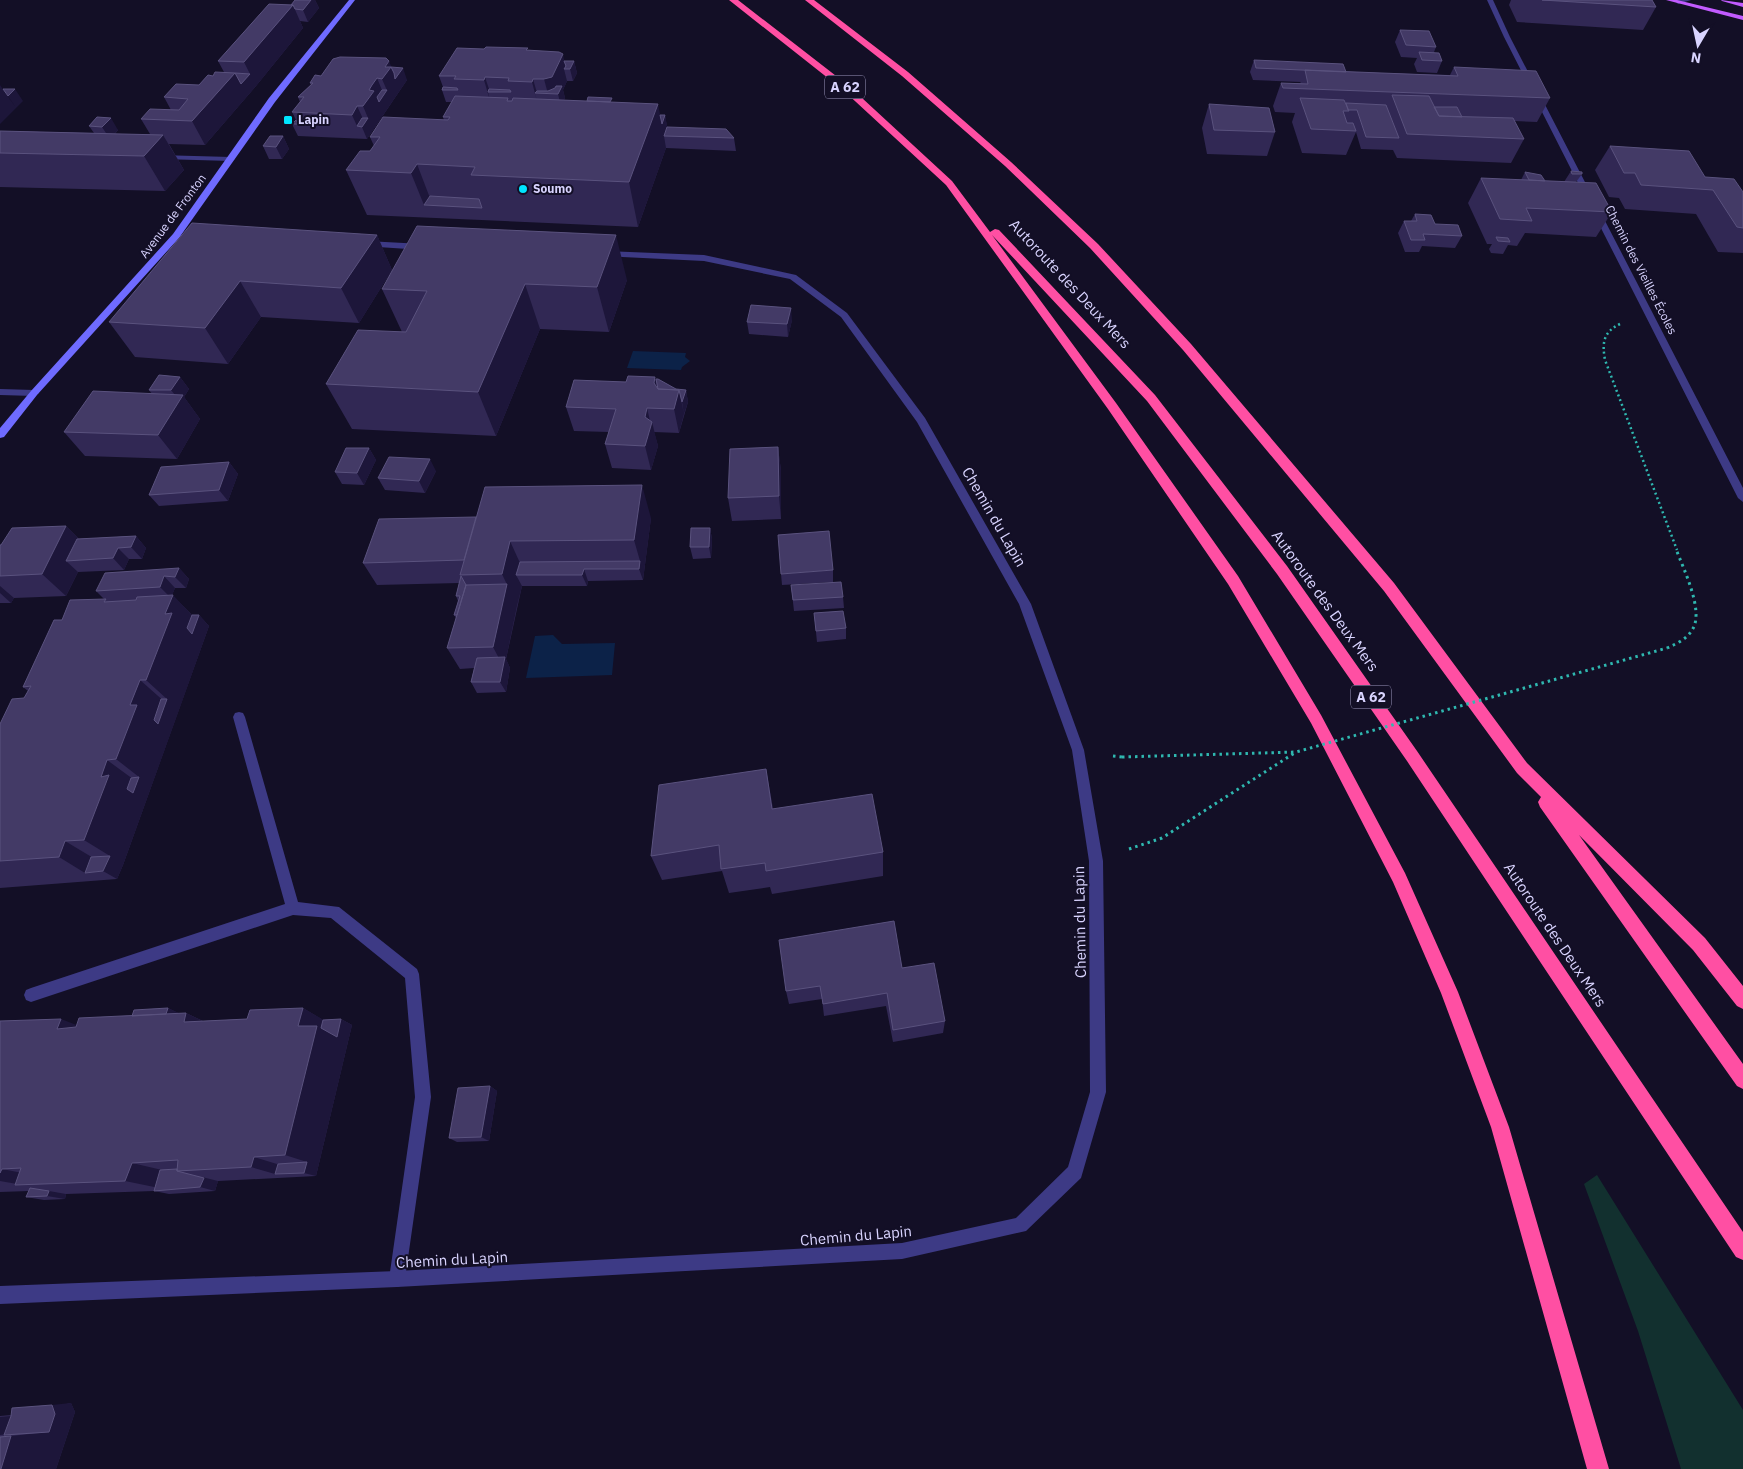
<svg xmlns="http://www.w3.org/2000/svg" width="1743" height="1469" viewBox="0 0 1743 1469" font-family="'IBM Plex Sans',sans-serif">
<rect width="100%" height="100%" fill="#130f26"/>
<!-- green -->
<path fill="#12302f" d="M1597 1175 1743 1410V1469H1681L1638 1331 1584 1184Z"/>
<!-- water -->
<path fill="#0c2248" d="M633 351 686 353 685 357 690 361 682 367 681 370 627 368Z
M553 635 562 644 615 643 612 675 526 678 535 636Z"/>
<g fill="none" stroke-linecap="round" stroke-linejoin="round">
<!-- path-far1 -->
<path stroke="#2fb8b0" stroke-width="2.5" stroke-dasharray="2 3" stroke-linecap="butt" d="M1620 324C1603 332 1602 343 1605 360L1677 550"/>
<!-- path -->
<path stroke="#2fb8b0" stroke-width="3" stroke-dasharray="2.5 4" stroke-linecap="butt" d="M1667 648C1676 644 1687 639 1692 630 1705 612 1683 568 1676 549
M1113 756 1122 757
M1129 849 1162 838 1296 752"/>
<!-- service -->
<path fill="#3d3a85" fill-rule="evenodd" d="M158 155 231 157 235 159 231 161 161 159 157 157Z
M0 389 34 390 39 393 34 396 0 395Z
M239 712 243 713 245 717 298 902 339 907 417 969 419 974 431 1097 405 1279 403 1285 397 1287 391 1285 389 1279 415 1097 405 978 331 918 293 915 31 1002 26 1000 24 995 26 990 31 988 285 904 233 717 235 713Z"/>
<!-- minor -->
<path fill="#3d3a85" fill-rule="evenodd" d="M1487 0H1493L1510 37 1743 488V502L1738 498 1504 37Z
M1674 0H1691L1678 4Z
M366 241 423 244 427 247 423 250 363 246V242Z
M605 251 704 255 796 275 847 313 925 418 1031 604 1084 750 1103 861 1106 1092 1081 1178 1026 1231 902 1259 397 1287 0 1304V1286L397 1271 902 1243 1016 1218 1068 1167 1090 1092 1089 861 1072 750 1019 604 917 422 841 317 790 279 704 261 602 256V252Z"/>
<!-- secondary -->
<path fill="#6f6bff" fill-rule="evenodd" d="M349 0H355L275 102 179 238 37 395 4 437 0 438V428L31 391 173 234 269 98Z"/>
<!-- primary -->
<path fill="#c25bff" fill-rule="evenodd" d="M1666 0H1677L1743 16V20Z
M1721 0 1743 3V7L1722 1Z"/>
<!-- motorway -->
<path fill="#ff4fa3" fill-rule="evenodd" d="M729 0H738L849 86 952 181 990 232 995 229 999 230 1155 395 1287 566 1417 751 1743 1232V1260L1736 1257 1407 761 1277 574 1147 401 992 235 1116 403 1238 576 1321 715 1405 873 1458 992 1509 1127 1609 1469H1587L1491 1127 1441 993 1393 882 1311 723 1228 584 1108 409 946 185 843 90Z
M805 0H814L908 72 1011 162 1098 244 1191 344 1394 583 1527 763 1705 938 1743 986V1009L1737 1006 1693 950 1579 835 1743 1064V1089L1737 1086 1540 807 1538 802 1541 797 1517 773 1384 591 1183 350 1090 248 1005 166 902 76Z"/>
<!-- path-bridge -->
<path stroke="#2fb8b0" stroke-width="3" stroke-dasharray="2.5 4" stroke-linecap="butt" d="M1122 757 1296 752 1667 648"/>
</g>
<!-- wall -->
<path fill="#312854" d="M295 0H315L319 8 308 22 300 21 303 28 256 86 205 145 169 144 184 170 165 191 0 187V131L94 133 89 126 97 117 118 130 115 134H150L141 119 171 110 164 97 199 85 213 76 224 72 218 61 291 5Z
M1511 0H1652L1656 7 1643 30 1517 22 1509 5Z
M1400 30 1436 47 1434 52 1442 61 1437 73 1417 72 1414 64 1417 58 1401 57 1395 42Z
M529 50 564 61H574L577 73 573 81H567L563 90 565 98 564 100 612 102 660 115H665L667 127 734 138 736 151 666 148 638 227 367 215 346 170 370 151 374 146 370 137 444 120 443 117 452 102H446L442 90 443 87 439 76Z
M1254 60 1346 72 1450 75 1454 67 1550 98 1537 122 1514 121 1524 139 1511 163 1397 158 1393 150 1361 149 1356 132 1346 155 1302 153 1292 122 1295 113 1275 112 1273 106 1281 83H1300L1301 82 1253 80 1250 72Z
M391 67 407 80 367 139 298 136 292 124 296 120 292 112 300 102 298 97 311 85 310 83 321 76Z
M1209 104 1275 132 1267 156 1207 154 1202 128Z
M283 136 289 149 282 159H269L263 146Z
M1610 146 1705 177 1743 192V253L1718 252 1696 214 1625 209 1619 198 1609 197 1595 170Z
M1571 171 1582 174 1576 182 1612 212 1596 237 1525 233 1517 246 1508 245 1503 254 1491 253 1489 249 1492 244H1487L1468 203 1481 178 1521 180 1525 172 1545 181 1564 182Z
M1415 214 1435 224 1462 236 1455 248 1422 246 1419 252H1405L1398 233 1404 221H1411Z
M377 235 392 270 359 323 261 317 228 364 135 357 109 322Z
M627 280 609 332 540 329 496 436 352 429 326 384 402 332 382 289Z
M792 320 788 337 749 334 747 322Z
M180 377 189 389 184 397 200 419 177 459 85 456 64 432 152 394 149 390Z
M656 379 676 389 686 390 688 402 679 433 654 432 658 446 651 470 612 468 605 444 609 432 574 431 566 407 626 382Z
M778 447 781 471V519L732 521 728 498Z
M369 448 376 460 364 485 342 484 335 472Z
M229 462 238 474 228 501 159 506 149 495Z
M436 471 425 493 385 490 378 478Z
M651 518 643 580 588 581 587 586H522L506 659 510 668 506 692 477 693 471 682 474 668 460 669 447 648 456 618 454 615 458 601 456 596 459 583 377 585 363 563Z
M66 526 79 539 136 536 146 548 142 559H129L124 570 78 572 66 596 14 598 11 603H0V545Z
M710 528 712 539 711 558 693 559 690 547Z
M179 568 189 579 186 588H175L172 595 192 615H199L209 626 123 865 117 879 0 888V724L24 698 28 691 23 687 62 620 104 599 96 591Z
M833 570V582L782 585 781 574Z
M791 585 843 597 844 608 794 611Z
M814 613 846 628V639L817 642Z
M766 769 773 809 883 852V876L772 894 770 887 729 893 722 871 662 880 651 856Z
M902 968 945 1021 943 1033 893 1042 886 1006 824 1016 822 999 789 1004 786 991Z
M168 1008 180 1014 186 1013 203 1021 247 1019 303 1008 323 1020 341 1019 352 1025 316 1176 218 1181 215 1191 169 1194 154 1191 66 1194 65 1199 44 1200 26 1197 29 1191 0 1192V1021L76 1025 132 1016Z
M490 1086 497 1091 489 1141 457 1142 449 1138Z
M71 1403 75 1412 56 1469H0V1416L11 1415Z"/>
<!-- shaded-wall -->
<path fill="#1d163a" d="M311 0H315L319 8 308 22 303 10Z
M293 5 303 28 256 86 205 145 192 121 235 73 241 84 250 74 244 62Z
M563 54 566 69H564L567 81 563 90 565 98 561 106 558 94H548L544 79Z
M389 61 396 78 403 68 407 80 392 102 382 79 385 67Z
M574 61 577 73 573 81 570 69Z
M485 77 490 92H488L491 104 484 80Z
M377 78 384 95 387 90 392 102 367 139 362 127 357 126 352 115 357 106 365 123 368 118 363 106 369 90Z
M533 79 537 93H535L538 105 532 82Z
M0 85 16 108 0 124Z
M15 89 23 101 16 108 8 96Z
M658 104 662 124 665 115 669 136H664L666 148 638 227 629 182Z
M111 118 118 130 110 139 102 127Z
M163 135 184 170 165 191 144 156Z
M283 136 289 149 282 159 276 147Z
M417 164 433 206 424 205 411 173Z
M377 235 392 270 359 323 341 288Z
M616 235 627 280 609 332 597 287Z
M240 281 261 317 228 364 205 328Z
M525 284 540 329 496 436 478 392Z
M791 308 792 320 788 337 787 324Z
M180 377 189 389 184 397 200 419 177 459 158 435 179 400 171 390Z
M655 377 660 400 654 383Z
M679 390 684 414 679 433 674 409Z
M686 390 688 402 684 414 682 402Z
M647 408 651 425 652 422 658 446 651 470 645 446V417Z
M778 447 781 471V519L779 496Z
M369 448 376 460 364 485 357 473Z
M430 459 436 471 425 493 419 481Z
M229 462 238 474 228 501 219 490Z
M642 485 651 518 643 580 639 569 640 561 634 540Z
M66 526 89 549 66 561 78 572 66 596 42 574Z
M710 528 712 539 711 558 709 547Z
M136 536 146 548 142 559 131 547Z
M510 541 525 574 516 575 522 586 517 606 502 574Z
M118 548 129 559 124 570 113 558Z
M179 568 189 579 186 588 175 577Z
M584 569 588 581 587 586 582 575Z
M164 576 175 588 171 598 160 587Z
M507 584 517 606 506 659 510 668 506 692 500 682 503 666 493 647Z
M0 586 14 598 11 603 0 593Z
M173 595 197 621 199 615 209 626 179 710 146 680 165 614Z
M140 680 166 703 167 699 179 710 123 865 117 879 103 871 85 873 59 857 65 841 105 865 110 856 84 840 101 777 107 760 137 782 139 777 116 759 130 705Z
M766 769 771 796 777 835 772 809Z
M168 1008 181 1014 162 1027Z
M303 1008 334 1026 341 1019 352 1025 316 1176 304 1173 307 1162 285 1155 298 1026Z
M186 1013 223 1031 184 1022Z
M61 1019 105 1036 57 1029Z
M490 1086 497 1091 489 1141 481 1137Z
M254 1157 290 1168 275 1174 251 1167Z
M132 1163 175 1173 169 1190 125 1181Z
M2 1169 53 1179 23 1185 0 1181V1173Z
M202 1177 218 1181 215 1191 200 1187Z
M49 1191 66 1194 65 1199 47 1196Z
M71 1403 75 1412 56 1469H1L11 1436 49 1432 52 1405Z
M32 1414 25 1432 0 1435V1417Z"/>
<!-- building -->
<path fill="#433a66" stroke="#5a527e" d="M295 0H311L303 10 295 9 293 5H291Z
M1542 0H1652L1656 7Z
M269 4 293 5 244 62 218 61Z
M1400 30 1429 31 1436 47 1406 45Z
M486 47 528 48 526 50 559 52 563 54 552 77 544 79H533L532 82 508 81 509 78 485 77 484 80 454 79 456 76H439L457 48 484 49Z
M1419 52 1439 53 1442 61 1422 60Z
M340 57 386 58 389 61 385 67H391L382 79 377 78 372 85 369 90 374 91 363 106H357L352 115 292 112 304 97H298L313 83H310L315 75 321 76 333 59Z
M1254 60 1343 64 1346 72 1256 68Z
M564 61H574L570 69H564L566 66Z
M391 67 403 68 395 79 394 73Z
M1454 67 1536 71 1550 98 1283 88 1281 83 1308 84 1305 70 1458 76Z
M215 72 235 73 192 121 141 119 150 109 179 110 188 99 164 97 176 84 199 85 208 75 213 76Z
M235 73 250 74 241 84Z
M556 86H562L558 94 535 93 537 91H548L555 88Z
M443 87 457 88 458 90H442Z
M3 89H15L8 96Z
M489 89 510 90 511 92H488Z
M382 90H387L379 102 377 97Z
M1392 95 1429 96 1439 116 1513 118 1524 139 1407 134Z
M455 96 508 98 507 101H512L513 98 658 104 629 182 471 175 475 167 417 164 411 173 346 170 360 151H370L380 137H370L383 117 448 120 450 117H443Z
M588 97 612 98 610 102 587 101Z
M1300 98 1344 100 1349 111H1343L1347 123H1353L1356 131 1311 129Z
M1346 103 1386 105 1399 138 1366 137 1357 110H1348Z
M1209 104 1269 108 1275 132 1214 130Z
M1434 107H1457L1462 117 1439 116Z
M660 115H665L662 124Z
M97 117 111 118 102 127 89 126Z
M362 118H368L362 127 357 126Z
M296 120 298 124H292Z
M667 127 726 129 734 138 664 136Z
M0 131 163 135 144 156 0 153Z
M270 136H283L276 147 263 146Z
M1610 146 1689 151 1705 177 1734 179 1743 192V228L1737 227 1713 190 1641 185 1635 173H1624Z
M1571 171 1582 172V174H1572Z
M1525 172 1541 175 1545 181 1529 180Z
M1481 178 1596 183 1612 212 1526 208 1532 221 1500 219Z
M430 196 479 199 482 208 424 205Z
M1415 214 1431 215 1435 224 1458 225 1462 236 1423 234 1425 240H1411L1404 221H1417Z
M192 223 377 235 341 288 240 281 205 328 109 322Z
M417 226 616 235 597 287 525 284 478 392 326 384 358 330 406 332 427 291 382 289Z
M1496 237 1508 238 1510 242 1498 241Z
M751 305 791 308 787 324 747 322Z
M159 375 180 377 171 390H149Z
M628 376 655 377 654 383 658 389 679 390 674 409 647 408 645 417 652 422 645 446 605 444 616 409 566 407 574 380 626 382Z
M656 379H658L676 389 686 390 682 402 679 390 658 389Z
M93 391 183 395 158 435 64 432Z
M778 447 779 496 728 498 730 449Z
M346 448H369L357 473 335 472Z
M389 457 430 459 419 481 378 478Z
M229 462 219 490 149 495 161 467Z
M642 485 634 540 510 541 502 574 460 575 485 487Z
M476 517 464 560 363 563 379 519Z
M66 526 42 574 0 576V545H1L12 528Z
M691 528H710L709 547H690Z
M829 531 833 570 781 574 778 535Z
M136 536 131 547 118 548 113 558 66 561 77 539Z
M640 561 639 569H584L582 575H516L520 562Z
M179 568 175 577 164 576 160 587 96 591 105 573Z
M461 576 466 585 457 615H454L460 596H456Z
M841 582 843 597 793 600 791 585Z
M507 584 493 647 447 648 466 585Z
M173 595 165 614 172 613 146 680H140L130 705H137L116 759 107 760 101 777 109 775 84 840 65 841 59 857 0 861V724L12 699 24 698 31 686 23 687 54 620H62L70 600 106 599 104 602 136 600 137 597Z
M843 611 846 628 816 631 814 613Z
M192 615H199L192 634 187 628Z
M505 657 500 682H471L477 658Z
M161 699H167L158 724 154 720Z
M766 769 772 809 872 794 883 852 766 871 765 863 721 869 719 845 651 856 659 785Z
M139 777 133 793 127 789 131 778Z
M110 856 103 871 85 873 91 857Z
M894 921 902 968 934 963 945 1021 893 1030 887 993 823 1004 820 986 786 991 779 940Z
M168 1008 166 1014 132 1016 134 1010Z
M303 1008 298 1026H317L285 1155 254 1157 251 1167 177 1171 178 1160 132 1163 125 1181 15 1185 21 1168 2 1169 0 1173V1021L61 1019 57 1029 76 1027 79 1018 186 1013 184 1022 247 1019 250 1010Z
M341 1019 337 1037 321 1028 323 1020Z
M490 1086 481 1137 449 1138 458 1088Z
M307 1162 304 1173 275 1174 278 1164Z
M177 1169V1171L204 1178 200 1187 154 1191 160 1170Z
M30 1188 49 1191 47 1196 26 1197Z
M52 1405 55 1414 49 1432 4 1435 11 1416 12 1408Z
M11 1436 1 1469H0V1437Z"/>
<!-- markers -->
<g fill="#00e5ff" stroke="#130f26" stroke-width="2">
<rect x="283" y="115" width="10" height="10" rx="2.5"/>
<circle cx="523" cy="189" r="5"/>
</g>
<g text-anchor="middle" stroke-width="4" stroke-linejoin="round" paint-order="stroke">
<!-- far-poi labels -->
<g font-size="12" font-weight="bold" fill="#d9d4ff" stroke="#130f26" text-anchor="start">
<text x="298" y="124">Lapin</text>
<text x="533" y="193">Soumo</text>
</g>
<!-- far-street labels -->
<g font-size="12" fill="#d9d4ff" stroke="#130f26">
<text transform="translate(173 216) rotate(-53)" y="4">Avenue de Fronton</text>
<text transform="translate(1641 270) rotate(63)" y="4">Chemin des Vieilles Écoles</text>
</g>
<!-- shield labels -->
<g fill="#130f26" stroke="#9e99be" stroke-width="1">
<rect x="825" y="75.5" width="40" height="23" rx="4"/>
<rect x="1351" y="685.5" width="40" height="23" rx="4"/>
</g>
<g font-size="14" font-weight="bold" fill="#d9d4ff">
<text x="845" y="92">A 62</text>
<text x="1371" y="702">A 62</text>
</g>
<!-- street labels -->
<g font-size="15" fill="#d9d4ff" stroke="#130f26">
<text transform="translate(1070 284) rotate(47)" y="5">Autoroute des Deux Mers</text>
<text transform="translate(994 517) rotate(60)" y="5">Chemin du Lapin</text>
<text transform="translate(1325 601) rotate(54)" y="5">Autoroute des Deux Mers</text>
<text transform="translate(1080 922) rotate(-91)" y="5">Chemin du Lapin</text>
<text transform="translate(1555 935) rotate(56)" y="5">Autoroute des Deux Mers</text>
<text transform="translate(856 1236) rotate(-5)" y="5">Chemin du Lapin</text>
<text transform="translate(452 1260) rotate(-3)" y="5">Chemin du Lapin</text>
</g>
</g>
<!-- north arrow -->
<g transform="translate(1698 45) rotate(189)" stroke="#130f26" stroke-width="4" paint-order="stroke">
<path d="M0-4L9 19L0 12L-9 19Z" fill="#d9d4ff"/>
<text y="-8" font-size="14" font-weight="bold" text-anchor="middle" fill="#d9d4ff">N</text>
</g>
</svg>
